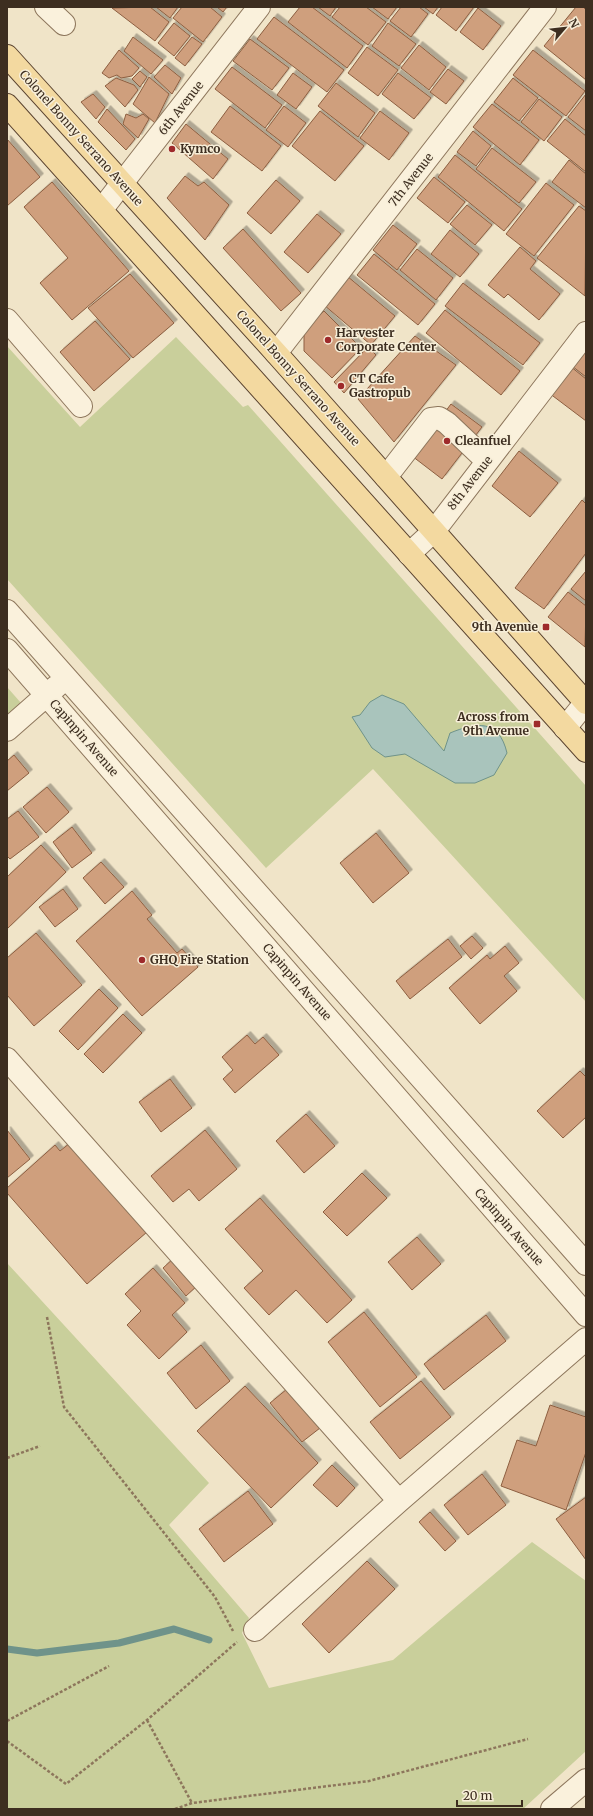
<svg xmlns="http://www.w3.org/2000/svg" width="593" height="1816" viewBox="0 0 593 1816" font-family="Merriweather,serif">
<defs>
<filter id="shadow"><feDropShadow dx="3.5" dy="-3.5" stdDeviation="0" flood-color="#0004"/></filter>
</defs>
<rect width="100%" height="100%" fill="#f0e4c8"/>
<!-- green -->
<path fill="#c9cf9b" d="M176 337 243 407 248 405 586 786V1002L373 769 266 868 7 579V346L80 427Z
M7 687 21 703 7 716Z
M7 1263 209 1483 169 1525 249 1618 242 1633 269 1688 393 1660 532 1542 586 1581V1751L523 1809H7Z"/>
<!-- water -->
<path fill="#a9c4bc" stroke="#6f938a" d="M382 695 404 704 444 751 450 733C477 722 499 719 507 753L494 775 475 783H455L405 754 385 757 372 748 352 717 360 715 370 702Z"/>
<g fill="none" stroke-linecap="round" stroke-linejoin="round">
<!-- stream -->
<path stroke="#6f938a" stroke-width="7" d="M7 1649 37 1653 119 1643 174 1629 209 1640"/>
</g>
<!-- building -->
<path fill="#cf9f7d" stroke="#8d5f41" filter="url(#shadow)" d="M150 7 169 22 155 41 112 8Z
M156 7H178L170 18Z
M182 7H210L222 17 203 42 173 18Z
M217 7H227L223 12Z
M300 7H312L363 46 347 68 288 22Z
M318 7H336L330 16Z
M340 7H366L386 22 368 45 332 17Z
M372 7H397L388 19Z
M401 7H419L428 14 411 37 390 21Z
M424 7H438L433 14Z
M442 7H474L456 31 436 15Z
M576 7H583L586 10V80L544 46Z
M478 8 501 26 483 50 460 32Z
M274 17 344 70 327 92 257 39Z
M174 23 190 36 174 56 158 43Z
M388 23 416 44 399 66 372 46Z
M133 37 163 60 151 74 124 51Z
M192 37 202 44 185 66 175 58Z
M250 39 289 68 272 90 233 61Z
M419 45 446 67 429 90 401 68Z
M367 47 398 70 378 96 348 73Z
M119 50 139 68 132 76 121 78 117 75 109 78 102 73Z
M533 50 585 91 566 116 513 75Z
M165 65 181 78 172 94 154 77Z
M232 67 282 105 265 128 215 89Z
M448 69 464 81 446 104 430 92Z
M140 71 147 77 140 87 132 79Z
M293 73 312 87 296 109 277 95Z
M398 73 431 98 414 119 382 94Z
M149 77 169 94 155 123 133 104Z
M116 78 134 85 138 90 125 107 105 86Z
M513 78 538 98 519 121 494 102Z
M336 83 375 113 358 137 318 106Z
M93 94 105 107 96 119 81 102Z
M586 94V131L568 117Z
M539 99 562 117 544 141 521 122Z
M492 104 539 140 520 165 473 127Z
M230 106 281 146 262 171 211 132Z
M284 106 306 123 288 147 266 130Z
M107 109 135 139 126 150 98 122Z
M320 111 364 146 335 181 292 146Z
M380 111 409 133 389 160 360 138Z
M126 114 136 118 143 114 149 119 138 138 123 124Z
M565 119 586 136V172L547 141Z
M186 124 228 159 213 179 172 143Z
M473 131 491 146 476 166 457 152Z
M7 139 40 177 7 206Z
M492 148 536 182 519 203 476 169Z
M455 155 522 209 504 231 438 177Z
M569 160 586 174V208L552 182Z
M185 176 198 186 204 182 229 205 205 240 167 198Z
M434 177 465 202 448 223 417 198Z
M276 180 300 201 271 234 247 213Z
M52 182 129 271 72 320 40 283 68 258 24 207Z
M546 183 574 205 534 256 506 234Z
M467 205 492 225 475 245 450 224Z
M579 206 586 211 585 296 537 258Z
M317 214 341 234 308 273 284 252Z
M393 225 417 244 397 270 373 250Z
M243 229 301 293 281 311 223 248Z
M450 230 479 254 460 277 431 254Z
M520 247 536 261 530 269 560 294 539 320 508 294 504 298 488 285Z
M417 249 453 278 436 300 400 270Z
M374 254 435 304 418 325 357 275Z
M130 274 174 323 133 358 88 308Z
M347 276 395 316 371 345 324 305Z
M463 283 540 343 523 365 445 306Z
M445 310 520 371 501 395 426 333Z
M324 311 361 348 332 378 304 351V331Z
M95 321 130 359 94 391 60 352Z
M415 336 456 365 394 442 358 399Z
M368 347 376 355 344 393 334 382Z
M586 347V377L572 366Z
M570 366 586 379V421L549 393Z
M451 404 482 427 442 479 412 456Z
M519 451 558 483 530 517 492 486Z
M582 500 586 504V553L544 609 515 588Z
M586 571V601L571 589Z
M568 592 586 606 585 647 548 617Z
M14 755 29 773 7 791V761Z
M47 787 69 812 46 833 23 807Z
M18 811 39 837 10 859 7 856V819Z
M72 827 92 853 72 868 53 842Z
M376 833 409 873 373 903 340 863Z
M41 845 66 872 7 929V877Z
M101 862 124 887 105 904 83 878Z
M63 889 78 909 55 927 39 907Z
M132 891 152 915 147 919 177 953 182 949 198 967 142 1016 76 941Z
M36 933 82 985 34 1026 7 995V958Z
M472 936 483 948 471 959 460 946Z
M448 939 462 957 410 999 396 981Z
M505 946 519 963 504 976 517 991 480 1024 449 988 487 955 490 959Z
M99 989 118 1008 78 1050 59 1031Z
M123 1014 142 1033 103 1073 84 1054Z
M247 1035 255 1044 263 1037 279 1055 235 1093 223 1079 233 1070 222 1057Z
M580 1071 586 1077V1117L563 1138 537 1111Z
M170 1079 192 1108 161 1132 139 1102Z
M306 1114 335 1146 304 1173 276 1141Z
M7 1130 30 1159 7 1178Z
M205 1130 237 1169 199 1201 189 1189 173 1202 151 1176Z
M70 1143 147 1232 87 1284 7 1193V1188L55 1145 60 1151Z
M362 1173 387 1198 347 1236 323 1212Z
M260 1198 352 1300 327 1323 296 1290 269 1315 244 1288 263 1271 225 1229Z
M417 1237 441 1264 412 1290 388 1262Z
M175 1257 198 1285 186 1296 163 1268Z
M153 1268 185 1303 172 1315 187 1332 159 1359 127 1325 141 1311 125 1294Z
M364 1312 417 1377 380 1407 328 1342Z
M486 1315 506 1341 444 1390 424 1364Z
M201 1345 230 1381 196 1409 167 1373Z
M421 1381 451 1417 400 1459 370 1422Z
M245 1386 318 1463 271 1508 197 1431Z
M287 1389 320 1428 302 1442 270 1403Z
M550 1405 586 1417V1452L566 1510 501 1486 517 1440 536 1446Z
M332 1465 355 1488 337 1507 313 1485Z
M482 1474 506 1505 468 1535 444 1505Z
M248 1491 273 1524 224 1562 199 1529Z
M586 1497V1560L556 1519Z
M430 1512 456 1541 445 1551 419 1522Z
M367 1561 395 1589 329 1653 302 1624Z"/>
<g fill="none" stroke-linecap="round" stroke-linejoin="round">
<!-- minor casing -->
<g stroke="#8d765c" stroke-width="24">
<path id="minor" d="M46 7 64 24
M102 209 259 7
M7 320 81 406
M276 353 545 7
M386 477 431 419 439 418 447 423 487 461
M409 554 434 531 586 333
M7 611 586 1264
M7 650 586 1315
M565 728 586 702
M7 730 57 686
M7 1059 399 1501
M255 1630 399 1501 586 1339
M552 1809 586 1780"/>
</g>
<!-- major casing -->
<g stroke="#5b4430" stroke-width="24">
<path id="major" d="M7 56 276 353 586 703
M7 105 586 751"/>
</g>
<!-- path -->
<path stroke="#8d765c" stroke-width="2.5" stroke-dasharray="3 2" stroke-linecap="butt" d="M47 1317 64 1407 215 1597 233 1631
M7 1458 40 1446
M147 1720 192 1803
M7 1721 109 1666
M7 1741 66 1784 147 1720 237 1642
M175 1809 192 1803 369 1781 528 1739"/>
<!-- minor -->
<use href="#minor" stroke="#faf1dc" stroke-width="22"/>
<!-- major -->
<use href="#major" stroke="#f3d9a0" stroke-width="22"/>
</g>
<!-- markers -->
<g fill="#9e2a2b" stroke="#f7eed8" stroke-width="1.5">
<circle cx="172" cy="149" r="4"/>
<circle cx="328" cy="340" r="4"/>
<circle cx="341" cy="386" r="4"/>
<circle cx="447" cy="441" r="4"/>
<rect x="542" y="623" width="8" height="8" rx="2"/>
<rect x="533" y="720" width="8" height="8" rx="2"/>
<circle cx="142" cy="960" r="4"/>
</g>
<g text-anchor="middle" stroke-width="3" stroke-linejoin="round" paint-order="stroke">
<!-- street labels -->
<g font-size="12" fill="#3d2e20" stroke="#f7eed8">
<text transform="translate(181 108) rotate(-52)" y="4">6th Avenue</text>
<text transform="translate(81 138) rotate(48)" y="4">Colonel Bonny Serrano Avenue</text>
<text transform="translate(411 180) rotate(-52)" y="4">7th Avenue</text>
<text transform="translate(298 378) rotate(48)" y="4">Colonel Bonny Serrano Avenue</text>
<text transform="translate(470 483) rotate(-52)" y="4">8th Avenue</text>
<text transform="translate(84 738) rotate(49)" y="4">Capinpin Avenue</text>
<text transform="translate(297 982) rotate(49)" y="4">Capinpin Avenue</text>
<text transform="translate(509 1227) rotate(49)" y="4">Capinpin Avenue</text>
</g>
<!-- poi labels -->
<g font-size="12" font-weight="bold" fill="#3d2e20" stroke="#f7eed8" text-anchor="start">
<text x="180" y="153">Kymco</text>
<text x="336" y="337">Harvester<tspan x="336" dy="14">Corporate Center</tspan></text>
<text x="349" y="383">CT Cafe<tspan x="349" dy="14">Gastropub</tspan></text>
<text x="455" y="445">Cleanfuel</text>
<text x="538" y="631" text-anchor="end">9th Avenue</text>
<text x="529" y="721" text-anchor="end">Across from<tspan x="529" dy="14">9th Avenue</tspan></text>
<text x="150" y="964">GHQ Fire Station</text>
</g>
</g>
<!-- border -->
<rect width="593" height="1816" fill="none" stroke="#3d2e20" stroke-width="16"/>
<!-- north arrow -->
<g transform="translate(565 28) rotate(62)" stroke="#f7eed8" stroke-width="3" paint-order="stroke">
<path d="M0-3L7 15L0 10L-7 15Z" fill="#3d2e20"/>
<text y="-6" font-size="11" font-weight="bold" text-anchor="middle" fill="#3d2e20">N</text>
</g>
<!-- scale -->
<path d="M457 1800v6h65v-6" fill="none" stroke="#3d2e20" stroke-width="2"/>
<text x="463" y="1800" font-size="12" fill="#3d2e20" stroke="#f7eed8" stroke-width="3" paint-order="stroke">20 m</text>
</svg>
